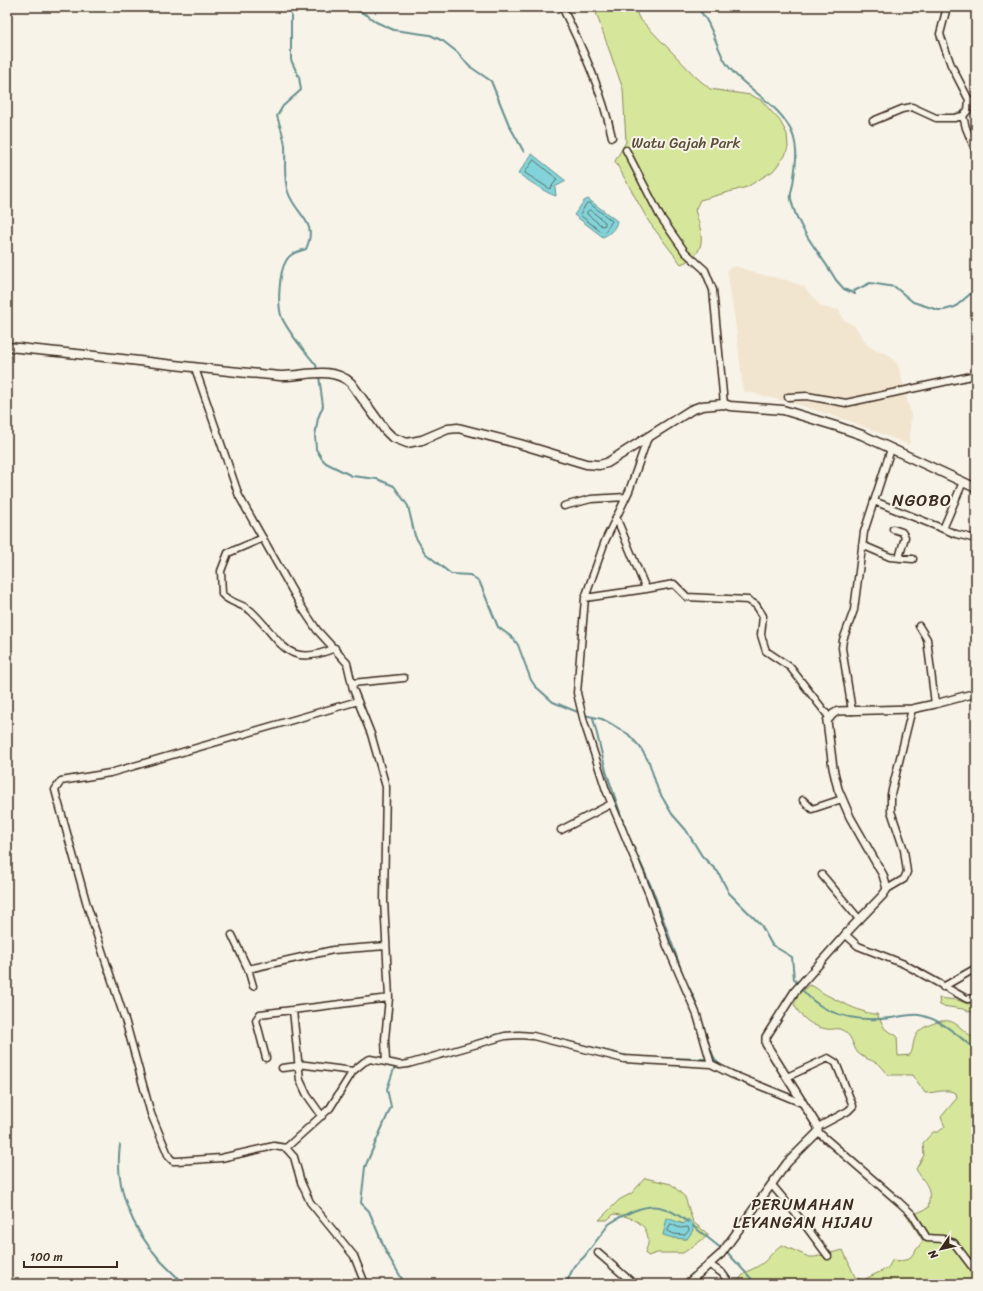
<svg xmlns="http://www.w3.org/2000/svg" width="983" height="1291" viewBox="0 0 983 1291" font-family="Sriracha,sans-serif">
<rect width="100%" height="100%" fill="#f7f3e8"/>
<filter id="ink" filterUnits="userSpaceOnUse"><feTurbulence type="fractalNoise" baseFrequency=".025" numOctaves="2"/><feDisplacementMap in="SourceGraphic" scale="8" xChannelSelector="R" yChannelSelector="G"/><feConvolveMatrix kernelMatrix="1 2 1 2 8 2 1 2 1" color-interpolation-filters="sRGB"/></filter>
<g filter="url(#ink)">
<!-- built -->
<path fill="#f2e5d0" d="M735 266 764 275 783 279 803 286 822 307 839 310 844 320 855 326 868 346 889 355 898 365 911 414 909 445 855 423 796 404 743 391 737 335 727 269Z"/>
<!-- green -->
<path fill="#d6e79b" stroke="#88885c" fill-rule="evenodd" d="M594 7H634L639 18 696 77 710 89 750 95 761 100 780 121 787 134 788 147 785 156 773 171 747 187 700 200 695 210C702 233 709 253 681 264L649 222 615 161 626 142 623 89Z
M809 985C815 986 818 990 823 993 834 999 865 1015 877 1014L885 1029 897 1036 898 1056 910 1055C914 1049 912 1041 917 1034 920 1029 926 1026 932 1024 956 1014 957 1029 976 1039V1284H737C741 1271 755 1270 764 1262 771 1256 774 1249 782 1245L809 1257H815L843 1250 855 1277 863 1280 888 1268 893 1259 897 1262 909 1259 923 1241 906 1214 917 1213 928 1208C932 1186 927 1187 916 1169L924 1155 923 1143 933 1132H938L945 1127 941 1117 957 1098 956 1093C945 1088 936 1093 925 1093L913 1075H888C886 1072 883 1068 880 1065 873 1060 864 1059 858 1053 852 1046 853 1034 840 1029 836 1028 831 1030 827 1029 812 1027 800 1017 794 1004L799 994Z
M939 998 957 1000 976 1006V1014L963 1009 942 1006 940 1005Z
M645 1178 671 1184 685 1197 693 1222 709 1235 683 1253H657L648 1256 645 1253C646 1249 649 1244 648 1240 648 1222 628 1216 614 1214L607 1220H599L619 1200 632 1193ZM678 1222 684 1224 687 1239 673 1238Z"/>
<!-- water -->
<path fill="#83d4da" stroke="#66908f" d="M532 154 566 181 555 187 556 196C545 193 529 180 518 174Z
M588 199 617 221C616 228 610 234 603 237L574 215 584 201Z
M667 1218 683 1224 688 1219 694 1225 692 1232 687 1239 673 1238 663 1235Z"/>
<g fill="none" stroke-linecap="round" stroke-linejoin="round">
<!-- shore -->
<path stroke="#586e69" stroke-width="1" d="M534 160 557 179 550 189 525 173Z
M589 203 612 221 605 232 600 231 580 215 586 204Z
M590 210 605 222V225L602 226 587 214V212Z
M671 1224 680 1228 688 1227 689 1230 685 1235 674 1234 668 1231Z"/>
<!-- stream -->
<path stroke="#66908f" stroke-width="2" d="M291 7V60L299 77 301 90 283 106 277 116C280 126 284 136 285 146 286 161 283 178 288 192 296 216 319 221 306 249 299 251 290 253 286 261 279 272 277 306 282 318 290 335 304 350 316 365L317 370
M349 7 367 15 376 22 394 30 430 35 443 41 457 52 469 66 491 81 509 125 524 152
M696 7C712 21 715 45 726 63 741 86 773 100 788 125 800 143 796 164 793 184 792 190 790 193 791 199 797 229 821 254 836 280L844 289 855 294 854 291 870 283 895 287 913 302 938 310H944L955 307 976 289
M319 376 323 406 318 418 315 436 316 449 322 459 326 463 352 476 377 479 394 486 408 506 415 536 425 553 451 574 470 575 480 583 498 627 513 638 518 645 531 680 535 686 553 702 580 713
M7 587 9 591
M584 715 602 719 613 725 628 734 640 747 649 762 658 790 672 814 686 830 702 856 718 872 729 893 761 925 772 945 792 957 794 979 798 984
M593 718 606 771 626 830
M630 839 653 891 685 980
M687 984 694 997 700 1015
M800 987C822 1016 857 1022 891 1018 900 1017 910 1014 919 1015 942 1019 959 1037 976 1050
M550 1037 631 1057
M707 1040 715 1060 722 1067
M443 1051 499 1034 520 1032
M663 1058 704 1059
M401 1063 427 1056
M395 1066 387 1089 391 1107 365 1167 361 1203 369 1211 386 1252 405 1284
M120 1145C114 1187 132 1229 160 1260 167 1268 176 1275 183 1284
M693 1226 722 1249
M726 1251 756 1284
M566 1284 574 1266 584 1257 609 1224C622 1215 644 1204 659 1207 669 1209 680 1216 688 1222"/>
<!-- minor casing -->
<g stroke="#3b2a1e" stroke-width="9">
<path id="minor" d="M562 7C583 49 602 91 612 137
M947 7 940 34 951 65 969 100 968 110 963 116 966 128 976 152
M873 121 902 109 912 107 936 118H954L963 116
M626 150 660 216 685 252 705 270 713 290 724 404
M195 368 239 496 301 606 317 630 347 663 353 689 371 734 386 787 384 900 389 998 385 1039 386 1062 400 1065 408 1064 505 1036 519 1035 533 1036 624 1059 711 1064 731 1074 802 1103
M788 397 807 396 846 403 976 375
M648 437 629 491 605 541 585 598 577 693 584 722 606 790 649 894 667 946 697 1015 711 1064
M874 501 956 534 976 539
M564 506 591 499 626 497
M616 517 646 589 674 584 687 597 748 600 756 605 763 616 761 635 766 651 790 667 829 717
M893 529 902 532 905 537 899 558
M943 529 963 482
M263 538 228 553 221 571 222 594C229 603 243 604 251 611 282 640 285 670 335 648
M862 545 890 557 913 559
M585 598 646 589
M919 626 927 639 935 704
M352 683 404 678
M358 701 110 773 61 781 55 790 87 905 126 1023 151 1114 169 1157 173 1161H177L221 1158 274 1146 286 1148 294 1157 301 1182 310 1202 354 1256 365 1284
M852 711 842 648 843 640 854 610 864 532 891 449
M803 800 812 809 842 799
M561 830 611 804
M822 875 859 919
M887 889 904 879 907 872 904 850 891 811V794L912 709
M845 934 858 946 904 964 967 999 976 998
M232 935 248 969 333 950 386 946
M248 969 253 986
M943 987 976 968
M293 1010 300 1080 307 1095 322 1116
M266 1058 256 1020 260 1014 389 998
M298 1064 353 1071
M282 1068 298 1066
M787 1077 828 1058 836 1063 853 1106 848 1111 818 1127
M818 1132 899 1202 912 1214 927 1238 943 1239 954 1243 976 1272
M286 1148 330 1108 353 1071 364 1062 370 1059 386 1062
M772 1185 802 1221 828 1256
M598 1253 634 1284
M710 1265 722 1273 730 1284"/>
</g>
<!-- tertiary casing -->
<g stroke="#3b2a1e" stroke-width="10">
<path id="tertiary" d="M687 1284 721 1254 787 1163 818 1132V1127L766 1044V1037L795 991 852 927 883 895 887 889 883 875 850 817 838 789 833 768 827 721 833 714 838 711 912 709 935 704 976 693"/>
</g>
<!-- secondary casing -->
<g stroke="#3b2a1e" stroke-width="11">
<path id="secondary" d="M7 347C98 355 189 368 280 376 303 377 331 365 351 383L385 430 392 437 407 443 422 440 448 429 458 428 520 444 586 464 599 465 607 463 691 410 702 406 724 404 730 406 783 410 839 427 862 435 976 488"/>
</g>
<!-- minor -->
<use href="#minor" stroke="#f7f3e8" stroke-width="6"/>
<!-- tertiary -->
<use href="#tertiary" stroke="#f7f3e8" stroke-width="7"/>
<!-- secondary -->
<use href="#secondary" stroke="#f7f3e8" stroke-width="8"/>
</g>
</g>
<g text-anchor="middle" stroke-width="4" stroke-linejoin="round" paint-order="stroke">
<!-- park labels -->
<g font-size="15" fill="#5a5037" stroke="#f7f3e8">
<text x="686" y="148">Watu Gajah Park</text>
</g>
<!-- neighbourhood labels -->
<g font-size="16" letter-spacing="1" fill="#3b2a1e" stroke="#f7f3e8">
<text x="803" y="1210">PERUMAHAN<tspan x="803" dy="18">LEYANGAN HIJAU</tspan></text>
</g>
<!-- quarter labels -->
<g font-size="17" letter-spacing="1" fill="#3b2a1e" stroke="#f7f3e8">
<text x="922" y="506">NGOBO</text>
</g>
</g>
<!-- margin -->
<rect width="983" height="1291" fill="none" stroke="#f7f3e8" stroke-width="24"/>
<rect x="12" y="12" width="959" height="1267" fill="none" stroke="#3b2a1e" stroke-width="1.5" filter="url(#ink)"/>
<!-- north arrow -->
<g transform="translate(941 1249) rotate(236)" stroke="#f7f3e8" stroke-width="3" paint-order="stroke">
<path d="M0-3L7 15L0 10L-7 15Z" fill="#3b2a1e"/>
<text y="-6" font-size="11" font-weight="bold" text-anchor="middle" fill="#3b2a1e">N</text>
</g>
<!-- scale -->
<path d="M24 1261v6h93v-6" fill="none" stroke="#3b2a1e" stroke-width="2"/>
<text x="30" y="1261" font-size="12" fill="#3b2a1e" stroke="#f7f3e8" stroke-width="3" paint-order="stroke">100 m</text>
</svg>
